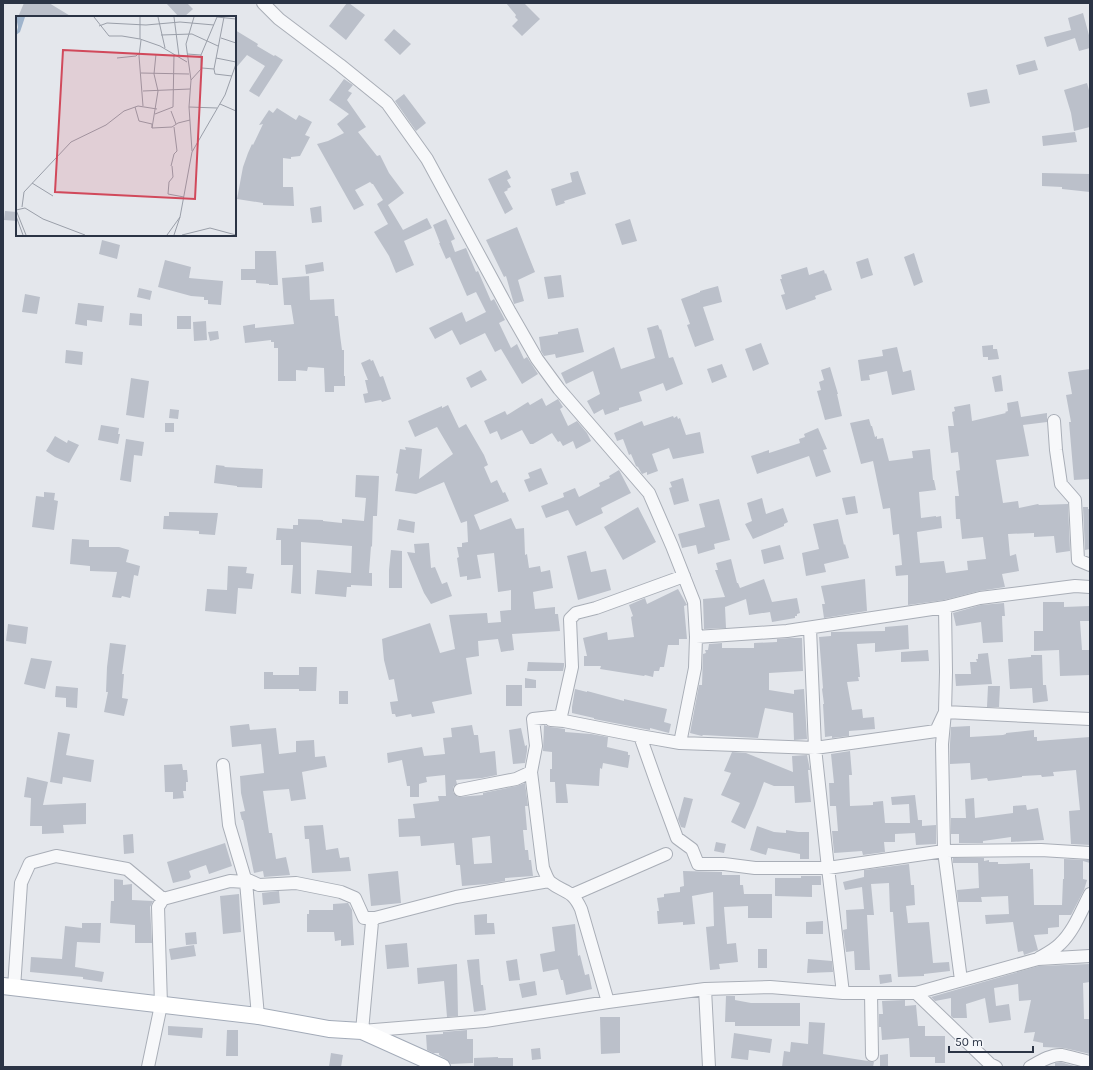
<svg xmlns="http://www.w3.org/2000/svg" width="1093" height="1070" viewBox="0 0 1093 1070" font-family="Karla,sans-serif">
<rect width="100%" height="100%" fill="#e4e7ec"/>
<!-- building -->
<path fill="#bbc0ca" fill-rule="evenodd" d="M24 3H49L72 17H18Z
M166 3H187L193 9 184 17H179Z
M347 3H349L365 15 346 40 329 26Z
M506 3H524L540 19 522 36 512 26 518 20 515 17 516 15Z
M1083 13 1090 39V48L1079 51 1075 38 1047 47 1044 37 1071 30 1068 18Z
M394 29 411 44 400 55 384 40Z
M235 30 258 44 257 46 274 56 275 55 283 60 259 97 249 91 265 66 247 55 235 69Z
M1035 60 1038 70 1019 75 1016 65Z
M344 79 353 85 348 91 352 93 347 100 366 127 358 132 377 156 380 155 389 173 404 193 388 205 403 230 427 218 432 228 404 241 414 265 396 273 389 256 374 232 388 224 377 204 383 200 373 184H372L370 182 355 190 364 205 354 210 317 144 328 141 344 133 337 124 349 114 329 100Z
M1087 83 1090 94V127L1074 131 1071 113 1064 90Z
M987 89 990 103 970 107 967 93Z
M404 94 426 123 416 131 395 101Z
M277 108 296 120 299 115 312 122 305 135 310 137 300 156 291 157V159L283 158V187H293L294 206 263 205V203L237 199 243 167 248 153 252 144 253 145 263 124 259 125 269 110 273 113Z
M1075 132 1077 142 1043 146 1042 136Z
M507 170 511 178 507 180 511 187 507 189 508 190 504 192 513 209 505 214 488 179Z
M578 171 586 194 564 201 565 203 556 206 551 189 572 182 570 173Z
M1042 173 1090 174V192L1062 189V187L1042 186Z
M321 206 322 222 312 223 310 208Z
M5 211 17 212V221L4 220Z
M446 219 455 239 451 241 455 252 466 248 476 272 478 271 491 301 494 299 505 320 499 323 511 348 517 344 524 359 527 357 538 374 522 384 501 349 495 352 485 333 460 345 452 330 435 339 429 328 462 312 466 322 486 312 476 292 467 296 450 257 446 259 439 243H440L433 225Z
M630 219 637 241 622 245 615 224Z
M517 227 535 272 518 280 524 301 514 304 506 276 504 277 486 240Z
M102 240 120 245 117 259 99 254Z
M255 251H276L278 285H269V284L256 283V280H241V269H255Z
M914 253 923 282 914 286 904 257Z
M868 258 873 275 861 279 856 262Z
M165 260 191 267 189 278 223 281 221 305 208 304V300H204V297L191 296 158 287Z
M323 262 324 271 306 274 305 265Z
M807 267 809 275 824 270 825 274 826 273 832 290 815 296 816 299 786 310 781 295 785 294 780 279H782L781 275Z
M561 275 564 297 548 299 544 277Z
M309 276 310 300 334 299 335 316H338L340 335 342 350H344V376H345V386H334V392H325L324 368 308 367 307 371 296 370V381H278V348H274V342H271V340L245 343 243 326 255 324V328L294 324 291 305H284L282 278Z
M718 286 722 302 703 307 714 340 695 347 687 325 690 324 681 299 700 292V291Z
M139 288 152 291 150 300 137 297Z
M25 294 40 297 37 314 22 312Z
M78 303 104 306 102 322 87 320V326L75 324Z
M130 313 142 314V326L129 325Z
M177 316H191V329H177Z
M206 321 207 340 194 341 193 322Z
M658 325 660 330 661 329 669 358 673 357 683 384 666 391 663 383 639 392 642 401 619 408V410L605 415 603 409 594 414 587 401 600 394 593 371 566 384 561 373 614 347 621 369 655 358 647 328Z
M578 328 584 352 556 358 555 354 544 356 541 351 539 337 558 334V332Z
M218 331 219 339 210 341 208 332Z
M761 343 769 364 753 371 745 349Z
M993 345V349H997L999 359 988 360V357H983L982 346Z
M897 347 903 372 911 370 915 390 892 395 887 371 869 375 870 380 861 381 858 360 883 356 882 350Z
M66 350 83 352 82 365 65 363Z
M370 359 371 361 373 360 380 377 383 376 391 399 382 402 381 400 365 403 363 394 368 393 365 380H368L361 363Z
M722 364 727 377 712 383 707 369Z
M830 367 838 394H837L842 416 825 420 817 391 821 390 819 382 824 380 821 370Z
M1090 369V479L1074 480 1069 422H1071L1066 395 1072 394 1068 372Z
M481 370 487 380 471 388 466 378Z
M1001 375 1003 391 995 392 992 377Z
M131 378 149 381 144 418 126 415Z
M542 398 546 406 558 399 563 407 560 409 568 426 577 421 587 433 591 441 576 449 573 441 563 446 560 441 558 442 552 433 533 444H530L522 430 501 440 497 431 490 434 484 421 505 411 507 415 528 402 530 405Z
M1018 401 1021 417 1047 413V422L1023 425 1029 456 996 460 1003 503 1018 501 1019 508 1038 504 1039 505 1068 504 1070 551 1056 553 1054 536 1034 537V533L1008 534 1010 556 1016 554 1019 571 1002 574 1005 587 979 591 944 600 908 605V575L896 576 895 566 902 565 899 534 893 535 890 508 883 509 873 461 861 464 850 423 869 419 871 426H872L875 437 877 436V439L883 438 889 461 913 458 912 451 930 449 933 480H934L936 490 919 492 921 518 936 516V517L941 516 942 528 917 532 920 563 944 561 946 573 968 570 967 561 986 559 983 537 962 539 960 519H956L955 496H959L956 471 960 470 958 452 951 453 948 426H954L952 412 955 411 954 407 970 404 972 421 1006 413 1005 412 1008 411 1007 403Z
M448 405 459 428 466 424 484 455 488 465 484 467 491 483 497 480 503 493 505 492 509 501 474 515 480 530 511 518 516 529 524 528 525 555 527 554 529 568 540 566 541 572 550 570 553 588 533 592 535 609 555 607V614H558L560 631 512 634 514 650 501 652 498 639 478 641 479 656 466 658 472 694 432 702 435 713 412 717 411 714 396 717 395 714H392L390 702 398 701 394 679 389 680 384 660 382 639 430 623 440 653 455 649 449 615 487 613 488 623 501 622 500 611 511 610V590L498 592 494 553 477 555 481 578 467 580V576L460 577 457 558 459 557 457 547H462V543L468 542 467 521 461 523 444 482 416 494 395 491 398 474 396 473 400 449 406 450 405 447 422 449 419 479 453 454 437 427 415 437 408 421 442 406V408Z
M170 409 179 410 178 419 169 418Z
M673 416 674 418 677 416 678 419 680 418 686 435 700 432 704 453 673 459 669 448 652 454 658 471 647 475V472L642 474 638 467 636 466 631 454 629 455 623 439 617 441 614 433 642 421 644 426Z
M165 423H174V432H165Z
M101 425 119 428 118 434H120L118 444 98 440Z
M818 428 827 449 823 450 831 472 816 477 809 456 757 474 751 456 769 450V453L800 443 799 439 805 437 804 434Z
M55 436 67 443 68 440 79 445 69 463 55 457 46 451Z
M126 439 144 442 142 456 134 455 131 482 120 480Z
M216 465 225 466 224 467 263 469 262 488 237 487V486L214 483Z
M541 468 548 484 529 492 524 480 530 478 528 473Z
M619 470 631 493 601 508 603 513 576 526 568 510 546 518 541 506 564 497 563 493 575 488 579 497 600 486 599 483 610 478 609 476Z
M356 475 379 476 377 516H373L372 547 371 546 369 573H372V586L351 585V587H347L346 597 315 594 317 570 351 573 352 546 301 542V594L291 593 293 565H281V540H276L277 528 293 529V525H298V519L323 520V521L342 523V519L364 521 366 498 355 497Z
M683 478 689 501 674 505 669 488 672 487 670 482Z
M44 492 55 493 54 500 58 501 54 530 32 527 36 496 44 497Z
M855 496 858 513 846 515 842 498Z
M762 498 766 514 783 508 788 522 784 524V526L753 539 745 524 752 521 747 503Z
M719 499 730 540 714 544 715 549 698 554 696 545 682 548 678 534 705 527 699 504Z
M638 507 656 542 623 560 604 527Z
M1083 507H1088V509H1090V549L1085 550Z
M169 512 218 513 215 535 199 534V531L163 529 164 516H169Z
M399 519 415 522 414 533 397 530Z
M838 519 844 545 845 544 849 558 824 564 826 572 806 576 802 553 819 549 813 524Z
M72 539 89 540V547H119L129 550 126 562 140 566 138 576 134 575 130 598 122 596 121 598 112 597 117 572 90 571V566L70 564Z
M429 543 431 568 435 567 442 584 447 582 452 596 431 604 424 593 407 552 415 553 414 544Z
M780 545 784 559 764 564 761 550Z
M391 550 402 551V588H389V570Z
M586 551 591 572 606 569 611 590 578 600 567 556Z
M731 559 737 583H738L740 588 764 579 772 602 797 598 800 613 797 614V616H795V618L772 622 770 612 749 615 746 599 725 607 726 628 704 629 703 599 725 597 715 570H718L716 563Z
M228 566 247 567 246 573 254 574 252 589 238 588 236 614 205 611 207 589 227 590Z
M865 579 867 611 824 618 822 604H825L821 586Z
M678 589 687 605 684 606 687 639H679V645H668L664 667H660L659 671H654L653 677 645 675 644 676 600 669 601 666H584V656H587L583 638 607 632 608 640 634 637 631 617 633 616 629 605 645 598 647 604Z
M1043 602H1064V607L1090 606V621H1080L1082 650H1090V675L1060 676 1059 650 1034 651V631H1043Z
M1004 603 1005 616H1002L1003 642 983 643 981 622 956 626 953 613 981 605Z
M8 624 28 627 26 644 6 641Z
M908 625 909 649 875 652V643L857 644 860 677H858L859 681 847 682 852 710 862 709 863 718 874 717 875 729 849 731V736L832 738V736L825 737 823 704H824L822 689 823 688 819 637 831 636V632H833L885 631V627Z
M790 638H802L803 671 769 673V690L794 694V690L804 689 807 739 794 740 793 713 765 708 758 738 703 735 702 736 690 733 699 685H702L703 654 706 653 705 650H708L709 644 722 643V648H754V643L777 642V639Z
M110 643 126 645 122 674H124L122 698 128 699 124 716 104 712 108 692H106L107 667Z
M928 650 929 661 901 662V652Z
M988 653 992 684 956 686 955 674H971L970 662H977L976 659H978V654Z
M1031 655H1042L1043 685H1046L1048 701 1033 703 1032 688 1010 689 1008 659 1031 657Z
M31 658 52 661 45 689 24 684Z
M528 662 564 663V666L563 671H527Z
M299 667H317L316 691H299V689H264V672H273V675H299Z
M525 678 536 680V688H525Z
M506 685H522V706H506Z
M56 686 78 688 77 708 66 707V698L55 697Z
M988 686H1000L999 707H987Z
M575 689 587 692V691L624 701V699L667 709 664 722 671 724 669 733 650 728V730L594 719V718L572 713V707Z
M339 691H348V704H339Z
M249 724 250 730 276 728 279 754 296 752V741L314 740 315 757 325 756 327 767 302 772 306 799 291 801 289 789 263 791 269 833H272L276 859 286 857 290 875 264 877 263 871 254 873 243 820H242L240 812 245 811 241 793 240 776 264 773 261 744 232 747 230 726Z
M472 725 474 735H478L480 753 495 751 497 775 482 778 456 780 457 784 453 787V792L458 797 483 795V793L517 786 525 783 528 806H525L527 830H523L525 850H528L529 860H531L533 876 505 878V881L487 884 462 886 460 865H456L454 843 421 846 420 836 399 837 398 819 415 818 413 804 439 801 438 796H446L445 775 426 777 427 782 419 784V797H410V786H407L402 760 388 763 387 753 422 747 424 756 445 754 443 738 452 737 451 728ZM490 836 492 863 474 864 472 838Z
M544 725 550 727 565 729V732L591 734 608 737 607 747 628 752V755H630L628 768 603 763 602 769 600 768 599 786 566 784 568 803H556L555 782H550V769H552V752L543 751Z
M970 726V737L1003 735 1006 734V733L1034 730V737H1037V741L1090 737V845L1071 844 1069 811 1080 810 1076 770 1053 772 1054 776 1042 777 1041 775 1022 776V777L988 781 987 778 971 780 970 763 950 764V744L951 727Z
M521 728 525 746 527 745V751L525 763 513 764 509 730Z
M58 732 70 734 66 755 94 760 91 782 63 777 62 784 50 782Z
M850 751 852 775H849L850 806 873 805V802L883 801 885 823H910L909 804 892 805 891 797 915 795 918 820H922V826L936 825V844L916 845 915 833 895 834V842H884L885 852 863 855 862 851 834 853 832 831H838L836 806H830L829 783H834L831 754Z
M732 752 746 753 793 772 792 756 807 755 810 770H808L811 802 795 803 794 786H774L764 782 755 806 745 829 731 822 740 803 721 795 731 773 724 771Z
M182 764 183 770H187L188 782H186V791H183L184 798 173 799V792H165L164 765Z
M27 777 48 782 43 805 86 803V824L63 825 64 833 42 834V826H30L31 798 24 797Z
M684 797 693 799 685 828 681 827 678 819Z
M974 798 975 818 1013 813V806L1026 805 1027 810 1038 808 1044 840 1011 842V837L983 841V843H959V834H951V818H966L965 799Z
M323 825 326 850 338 848 340 858 349 857 351 871 312 873 309 839H305L304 826Z
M757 826 774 832 786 833V830L798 832H809V859H800V854L768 848 766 855 750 850Z
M133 834 134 853 124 854 123 835Z
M716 842 726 844 724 853 714 851Z
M225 843 232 866 209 874 206 865 189 871 191 877 189 879 173 883 167 862Z
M953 858H984V861L989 860V862H998V864H1005L1030 863V869H1033L1034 905H1062L1063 879H1064V859L1090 860V863L1083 861V879L1087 880 1084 890 1071 915H1059V927L1048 928V934L1034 935 1038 950 1024 955 1023 951 1018 952 1013 922 986 924 985 915 1009 914 1008 896 981 897 982 902H958L957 890 979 888 978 863H953Z
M909 864 911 885H914L915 905 906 906 908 923 929 922 933 963 949 962 950 971 924 974V976L898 977 893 912H890L889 883 871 884 874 915H867L870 970H855L854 951 846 952 843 930 847 929 846 910 864 909 862 887 845 890 843 882 864 877V870Z
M398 871 401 903 371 906 368 874Z
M683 871 722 872V875H740V885H743L744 894H772V918H748V906L724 907 727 944 736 943 738 962 719 964 720 969 710 970 706 927 714 926 713 892 692 896 695 924 683 925V922L658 924 657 911H659L657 898 664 897V894L680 892V887L684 886Z
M801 876H821V885H812V897L775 896V878H801Z
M114 879 123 880V885L132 884V900L153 901 150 907 152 943H135V925L110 923 111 901H114Z
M279 891 280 903 263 905 262 893Z
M239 894 241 932 223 934 220 896Z
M348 903 352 910 354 945 341 946V940L335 941 334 932H307V914H309V910H333V904Z
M487 914V923H494L495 934 475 935 474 915Z
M823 921V934H806V922Z
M82 923H101L100 943 77 942 75 967 104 972 102 982 83 979V977L30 972 31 957 62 959 65 926 82 928Z
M575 924 578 956 580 955 585 975 589 974 592 989 566 995 563 980H561L558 969 543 972 540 954 555 951 552 927Z
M196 932 197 944 186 945 185 933Z
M407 943 409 967 387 969 385 945Z
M194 945 196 956 171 960 169 949Z
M758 949H767V968H758Z
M479 959 481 985H483L486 1010 474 1012 467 960Z
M517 959 520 980 509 981 506 961Z
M808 959 832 961 833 972 807 973Z
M457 964 458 1016 447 1017 444 981 418 984 417 968Z
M1090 964V982L1083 983 1084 1019H1090V1054L1064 1048 1043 1047V1043L1033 1041 1035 1032 1024 1033 1031 1000 1019 1001 1018 984 994 988 996 1006 1009 1004 1011 1020 989 1023 985 998 966 1004 967 1018H953L951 1016V998L935 1001 931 997 1039 966Z
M891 974 892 982 880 984 879 975Z
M535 981 537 995 522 998 519 984Z
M726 996H735V1000L751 1003H800V1026H735V1022H725Z
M905 1000V1006L916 1005 918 1026H925V1036H945V1063H935V1057H910L909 1038 882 1040 881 1027H879V1014H883L882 1001Z
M600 1017H620V1053L601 1054Z
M809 1022 825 1023 823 1054 874 1062 873 1067H782L784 1051 790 1052 791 1042 808 1044Z
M168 1026 203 1028 202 1038 168 1035Z
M227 1030H238V1056H226Z
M467 1030V1039H473V1063L451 1064 446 1059 439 1055V1053H433L427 1050 426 1035 443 1034V1032Z
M734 1033 772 1039 770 1053 749 1050 748 1060 731 1058Z
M540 1048 541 1059 532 1060 531 1049Z
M331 1053 343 1055 341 1067H329Z
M888 1054V1067H880V1055Z
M498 1057V1058H513V1067H474V1058Z
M1061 1062 1067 1064 1078 1067H1055V1063Z"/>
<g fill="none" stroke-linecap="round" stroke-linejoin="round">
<!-- minor casing -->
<g stroke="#a9aeb7" stroke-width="14">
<path id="minor" d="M263 3 279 19 340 65 387 103 427 159 510 312 537 359 559 389 649 493 672 546 694 602 696 637 695 668 680 743
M1054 421 1056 450 1061 484 1075 500 1078 560 1090 565
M945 607 946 672 945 712 942 744 944 851 961 980
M810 628 815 748 828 868 843 993
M696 637 787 631 945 607 980 598 1075 586 1090 587
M945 712 1090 719
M551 720 564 721 640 736 680 743 815 748 936 731 945 712
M640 736 657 784 677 838 692 849 698 864H724L755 868H828L944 851 1041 850 1090 853
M223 765 229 825 246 882 258 1016
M460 790 516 779 531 772
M246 879 259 885 296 883 341 892 355 898 364 918H375L456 897 549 881
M572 895 666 854
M375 918 372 922 362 1031 485 1021 608 1002 705 989 770 987 843 993H916L1038 959 1090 956
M1039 958C1046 954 1054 950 1060 944 1074 931 1081 911 1090 894
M14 988 21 883 30 863 56 856 127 869 163 899
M705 989 709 1067
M871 993 872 1055
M916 993 990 1064 996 1067
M608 1002 581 909C572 889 564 893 550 882 547 879 545 872 543 868L531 772 536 746 533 719 561 716 572 667 570 619 576 613 596 608 684 576
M148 1067 161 1005 158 907 163 899 230 881 246 882
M1030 1067C1039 1062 1051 1054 1062 1055 1071 1057 1080 1060 1090 1062"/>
</g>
<!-- major casing -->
<g stroke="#a3abb8" stroke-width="18">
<path id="major" d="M3 986 258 1016 329 1029 362 1031 442 1067"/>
</g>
<!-- minor -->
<use href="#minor" stroke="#f7f8fa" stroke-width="12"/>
<!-- major -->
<use href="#major" stroke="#fff" stroke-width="16"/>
</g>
<!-- overview -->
<g transform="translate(16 16)">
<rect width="220" height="220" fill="#e4e7ec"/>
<path d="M0 1H9L4 16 0 19 2 11Z" fill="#9fb4cc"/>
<path fill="none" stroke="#9a9fa9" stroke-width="1" d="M78 1 93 20H106L124 23 144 30 171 46M124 1V23M142 1 149 32M158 1 163 40M201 1 220 3M208 1 198 53 199 58 216 60M83 10 91 7 130 9 164 6 198 9M145 19 176 18 202 30M205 22 220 27M125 24 123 40 127 90M171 38 185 39M101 42 120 40 124 36M200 42 220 46M186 52 198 53M125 57 173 58M175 64 185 53V39L201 1M127 75 174 73M204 88 220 95M119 91 123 105 136 108V112L156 111 162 107 174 104M173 91 201 92M155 95 160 108M139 98 157 91 158 38M136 112 142 75 138 58 140 38M176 135 173 91 175 64 170 28 178 1M155 150 158 138 161 135 158 111M156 150 157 161 153 166 152 178 168 181M16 167 37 180M6 191 8 176 55 126 90 109 108 95 122 90 141 93M0 194 9 192 27 203 69 219M0 194 10 219M0 200 7 219M151 219 164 201 176 136 209 79 220 48M158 219 164 201M166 219 194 212 220 219"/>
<path fill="#d1495b" fill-opacity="0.15" stroke="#d1495b" stroke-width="2" d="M47 34 186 41 179 183 39 176Z"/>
<rect width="220" height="220" fill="none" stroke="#2b3445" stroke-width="2"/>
</g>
<!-- border -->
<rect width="1093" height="1070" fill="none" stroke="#2b3445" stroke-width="8"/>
<!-- scale -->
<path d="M949 1046v6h84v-6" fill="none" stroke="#2b3445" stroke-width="2"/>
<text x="955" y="1046" font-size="12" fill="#2b3445" stroke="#f4f6f9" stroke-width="3" paint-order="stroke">50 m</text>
</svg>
